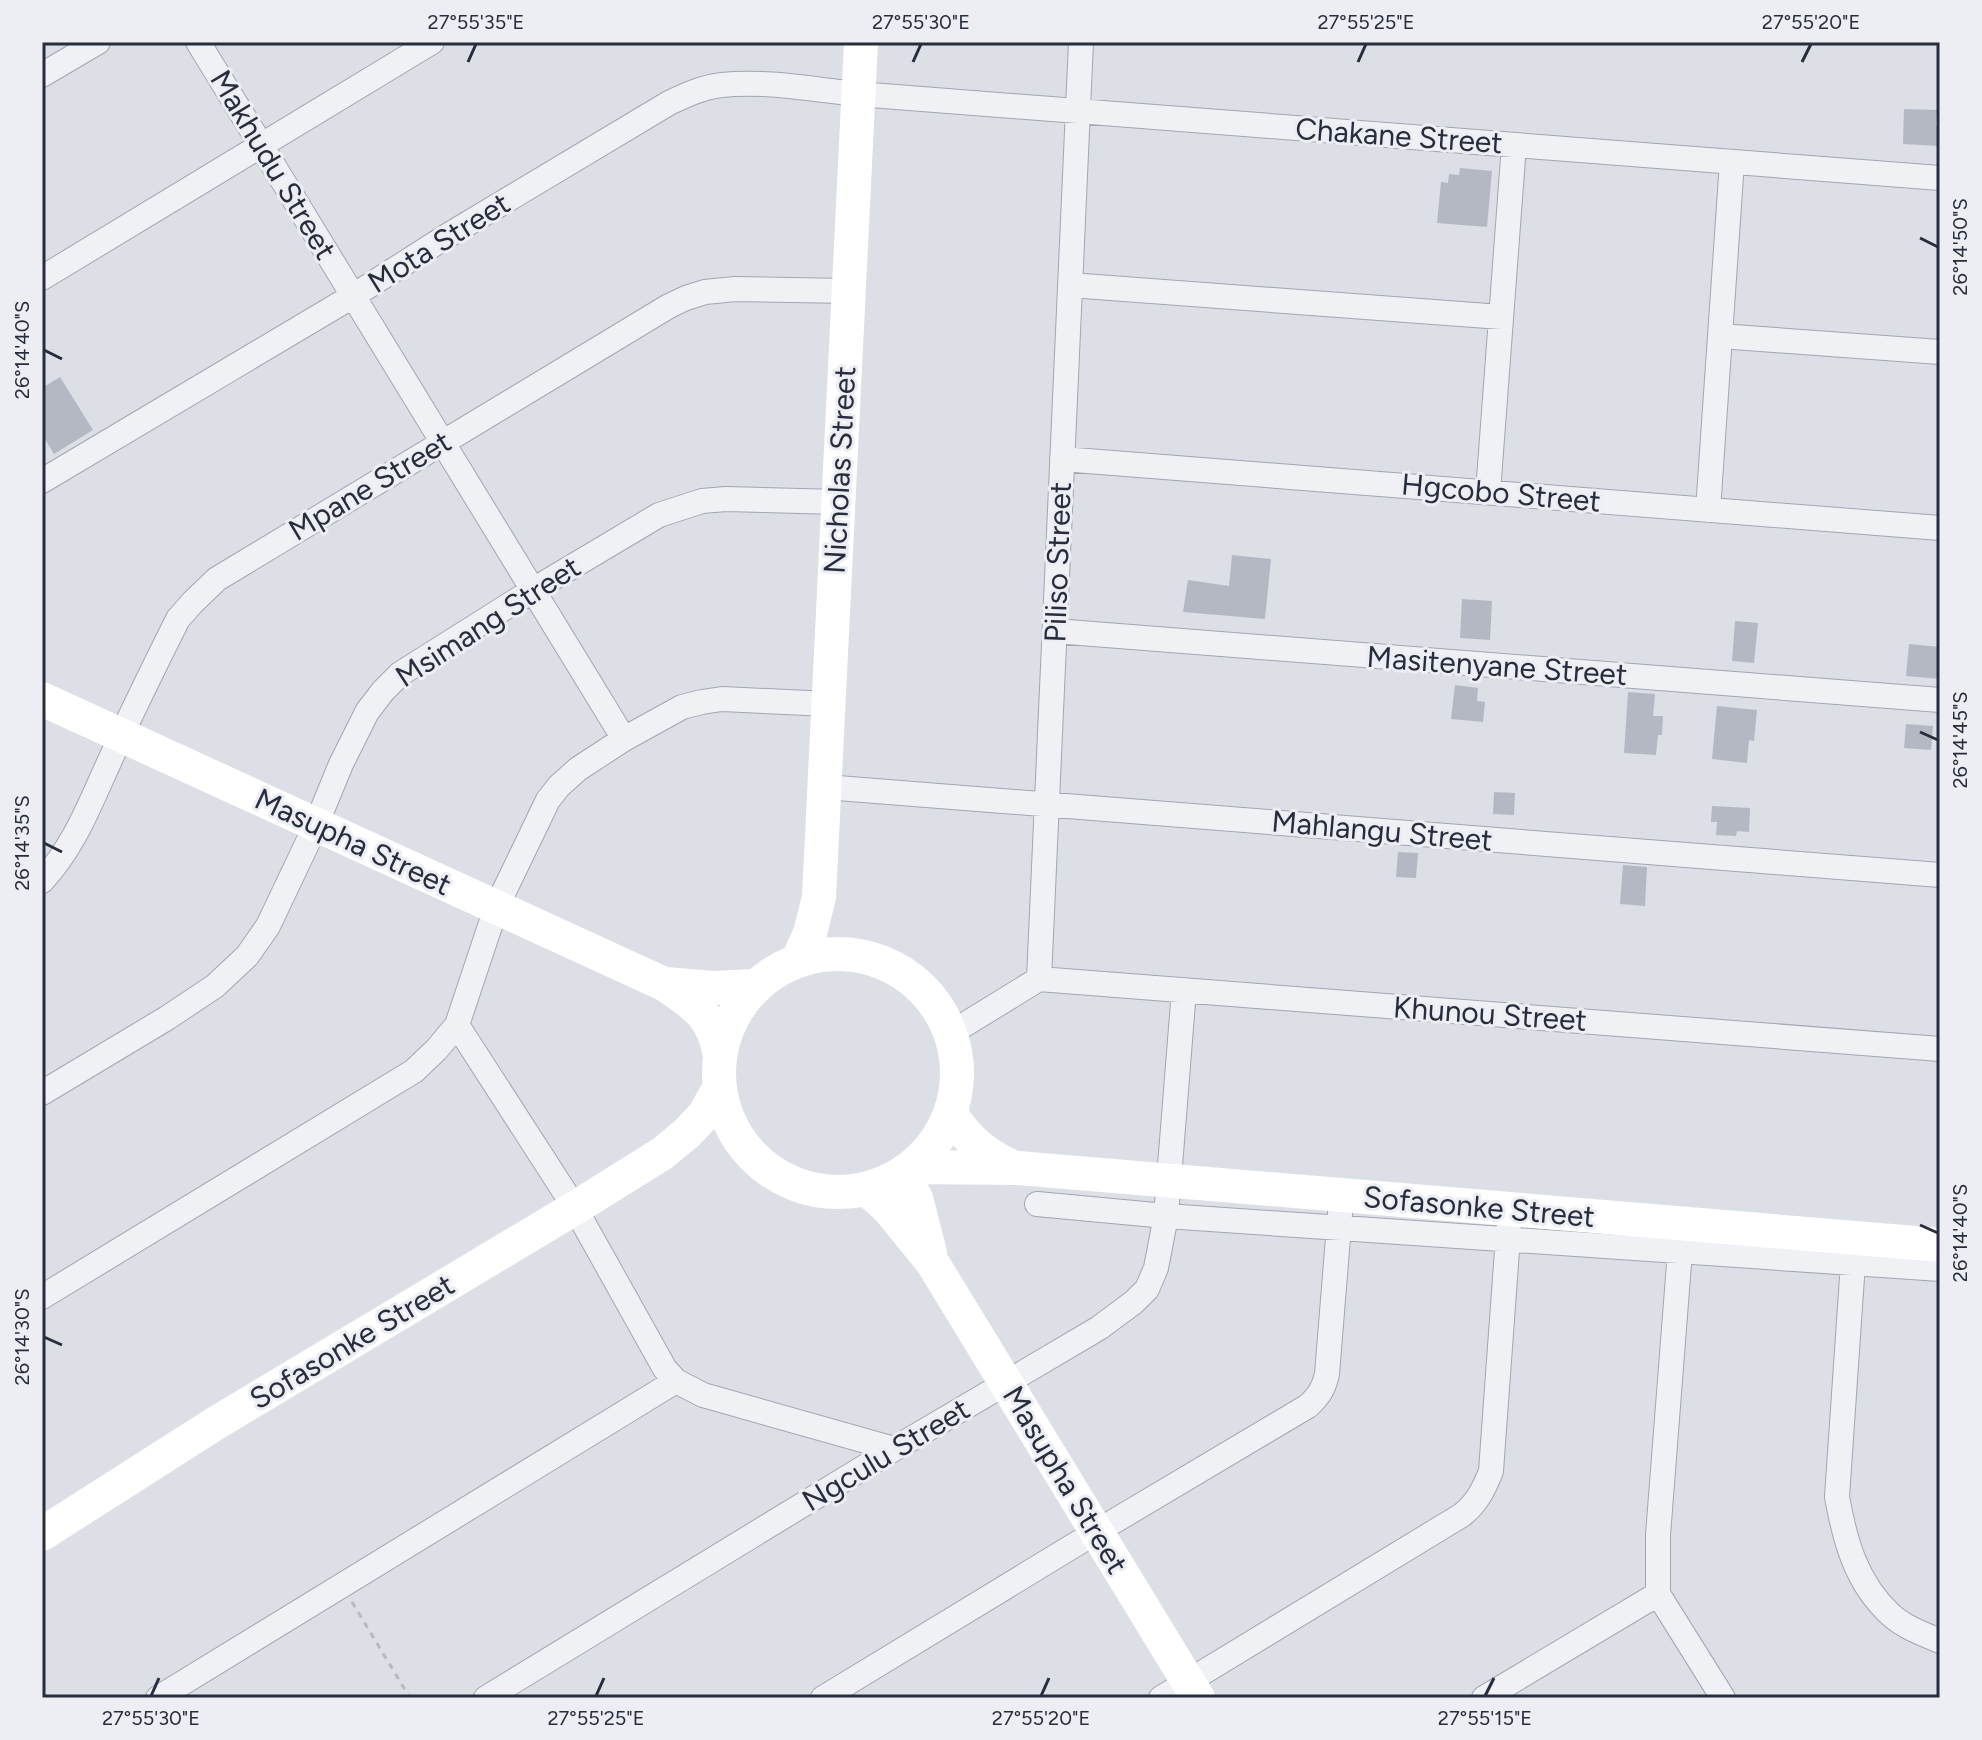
<svg xmlns="http://www.w3.org/2000/svg" width="1982" height="1740" viewBox="0 0 1982 1740" font-family="Figtree,sans-serif">
<rect width="100%" height="100%" fill="#dcdfe6"/>
<!-- building -->
<path fill="#b4b8c3" d="M1904 109 1937 110 1936 126 1940 127V146L1903 144Z
M1460 168 1492 171 1487 227 1437 223 1441 182 1448 183 1449 174 1459 175Z
M60 377 93 430 54 454 42 434V388Z
M1232 555 1271 559 1265 619 1183 612 1188 580 1229 586Z
M1462 599 1492 601 1490 640 1460 638Z
M1735 621 1758 623 1754 663 1732 661Z
M1909 644 1940 647V679L1906 676Z
M1455 685 1478 688 1477 701 1485 702 1483 722 1451 719Z
M1628 692 1655 694 1653 716H1663L1662 735H1658L1656 755 1624 753Z
M1717 706 1757 710 1754 741 1749 740 1747 763 1712 759Z
M1906 724 1933 726 1931 750 1904 748Z
M1494 792 1515 793 1514 815 1493 814Z
M1712 806 1750 808 1749 832 1737 831 1736 836 1716 835 1717 822H1711Z
M1398 852 1418 853 1416 878 1396 877Z
M1623 865 1647 867 1645 906 1620 904Z"/>
<g fill="none" stroke-linecap="round" stroke-linejoin="round">
<!-- street casing -->
<g stroke="#a2a6b0" stroke-width="26">
<path id="street" d="M198 42 624 739
M42 75 98 42
M42 278 432 42
M1070 285 1501 317
M1720 336 1940 352
M1062 459 1940 528
M42 481 353 296 447 236 669 103C686 95 703 87 722 85 764 80 816 90 858 94L1940 178
M1488 492 1514 145
M1708 510 1732 162
M1055 631 1940 700
M825 787 1940 875
M42 881C75 846 91 801 111 758 132 711 155 665 178 619L192 603 217 579 669 306 686 298 705 292 735 289 849 291
M1039 979 1081 42
M1039 979 1940 1049
M457 1025 575 1208 665 1369 676 1381 703 1395 894 1449
M951 1033 1039 979
M42 1093 167 1018 215 986 247 956 268 926 316 825 341 764 367 712 383 691 400 674 533 590 659 515 702 501 726 499 839 502
M1037 1204 1166 1216 1940 1269
M1681 1238 1658 1535V1594L1723 1698
M1854 1248 1837 1497C1845 1541 1856 1583 1891 1615 1904 1627 1923 1634 1940 1641
M42 1297 414 1071 437 1049 457 1025 496 908 548 800 559 786 578 769 624 739 682 707 702 702 722 699 829 704
M158 1698 676 1381
M486 1698 894 1449 1099 1328 1134 1302 1147 1289 1156 1268 1166 1216 1184 990
M823 1698 1096 1532 1308 1406C1319 1396 1324 1388 1327 1374L1340 1213
M1161 1698 1462 1515C1477 1503 1484 1489 1491 1471L1509 1223
M1484 1698 1658 1594"/>
</g>
<!-- path -->
<path stroke="#b7bac1" stroke-width="3" stroke-dasharray="6 6" stroke-linecap="butt" d="M352 1602 410 1698"/>
<!-- street -->
<use href="#street" stroke="#eff1f5" stroke-width="24"/>
<!-- secondary -->
<path stroke="#fff" stroke-width="34" d="M42 699 664 984C693 1004 713 1015 719 1052
M719 1073a119 119 0 1 1 238 0a119 119 0 1 1-238 0Z
M798 960 810 933 819 897 861 42
M665 984 714 988 755 986
M951 1114C967 1139 985 1155 1013 1167
M914 1167 1018 1168 1940 1245
M903 1174 916 1198 930 1253
M868 1190 888 1208 932 1262 1198 1698
M42 1534 216 1423 575 1208 663 1153 687 1133 704 1115 718 1090"/>
</g>
<!-- ticks -->
<path fill="none" stroke="#272d3c" stroke-width="3" d="M468 62 476 44M913 62 921 44M1358 62 1366 44M1802 62 1811 44M1920 238 1938 247M44 350 62 359M1920 732 1938 740M44 843 62 852M1920 1225 1938 1233M44 1337 62 1345M151 1696 159 1678M596 1696 604 1678M1041 1696 1049 1678M1485 1696 1494 1678"/>
<g text-anchor="middle" stroke-width="6" stroke-linejoin="round" paint-order="stroke">
<!-- street labels -->
<g font-size="30" fill="#272d3c" stroke="#eceef4">
<text transform="translate(1399 136) rotate(4)" y="10">Chakane Street</text>
<text transform="translate(273 165) rotate(59)" y="10">Makhudu Street</text>
<text transform="translate(439 243) rotate(-32)" y="10">Mota Street</text>
<text transform="translate(840 470) rotate(-87)" y="10">Nicholas Street</text>
<text transform="translate(370 486) rotate(-31)" y="10">Mpane Street</text>
<text transform="translate(1501 493) rotate(5)" y="10">Hgcobo Street</text>
<text transform="translate(1058 562) rotate(-88)" y="10">Piliso Street</text>
<text transform="translate(488 622) rotate(-33)" y="10">Msimang Street</text>
<text transform="translate(1497 666) rotate(4)" y="10">Masitenyane Street</text>
<text transform="translate(1382 831) rotate(5)" y="10">Mahlangu Street</text>
<text transform="translate(353 842) rotate(25)" y="10">Masupha Street</text>
<text transform="translate(1490 1014) rotate(4)" y="10">Khunou Street</text>
<text transform="translate(1479 1207) rotate(5)" y="10">Sofasonke Street</text>
<text transform="translate(352 1342) rotate(-31)" y="10">Sofasonke Street</text>
<text transform="translate(886 1455) rotate(-31)" y="10">Ngculu Street</text>
<text transform="translate(1065 1480) rotate(59)" y="10">Masupha Street</text>
</g>
</g>
<!-- border -->
<rect width="1982" height="1740" fill="none" stroke="#eceef4" stroke-width="88"/>
<rect x="44" y="44" width="1894" height="1652" fill="none" stroke="#272d3c" stroke-width="3"/>
<g font-size="20" text-anchor="middle" fill="#272d3c">
<text x="476" y="29">27°55'35"E</text>
<text x="921" y="29">27°55'30"E</text>
<text x="1366" y="29">27°55'25"E</text>
<text x="1811" y="29">27°55'20"E</text>
<text transform="translate(1960 247) rotate(-90)" y="7">26°14'50"S</text>
<text transform="translate(22 350) rotate(-90)" y="7">26°14'40"S</text>
<text transform="translate(1960 740) rotate(-90)" y="7">26°14'45"S</text>
<text transform="translate(22 843) rotate(-90)" y="7">26°14'35"S</text>
<text transform="translate(1960 1233) rotate(-90)" y="7">26°14'40"S</text>
<text transform="translate(22 1337) rotate(-90)" y="7">26°14'30"S</text>
<text x="151" y="1725">27°55'30"E</text>
<text x="596" y="1725">27°55'25"E</text>
<text x="1041" y="1725">27°55'20"E</text>
<text x="1485" y="1725">27°55'15"E</text>
</g>
</svg>
